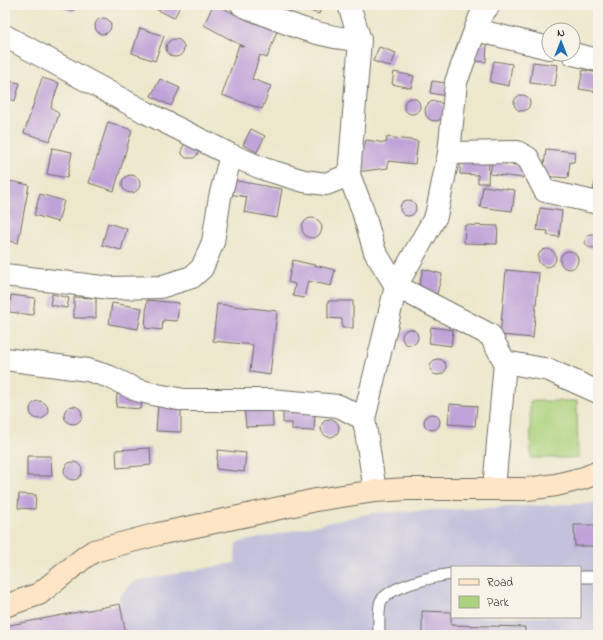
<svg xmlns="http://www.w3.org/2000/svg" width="603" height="640" viewBox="0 0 603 640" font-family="'Indie Flower',sans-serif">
<rect width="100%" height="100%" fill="#f7f3e8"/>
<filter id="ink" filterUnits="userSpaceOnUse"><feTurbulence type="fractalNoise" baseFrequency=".025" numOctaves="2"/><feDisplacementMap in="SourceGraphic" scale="8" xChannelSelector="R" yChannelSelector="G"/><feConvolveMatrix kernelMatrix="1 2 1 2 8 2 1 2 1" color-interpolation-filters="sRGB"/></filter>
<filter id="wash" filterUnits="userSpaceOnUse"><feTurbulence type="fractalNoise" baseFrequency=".012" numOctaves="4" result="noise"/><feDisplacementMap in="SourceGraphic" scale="16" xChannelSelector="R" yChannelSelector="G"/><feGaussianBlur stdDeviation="0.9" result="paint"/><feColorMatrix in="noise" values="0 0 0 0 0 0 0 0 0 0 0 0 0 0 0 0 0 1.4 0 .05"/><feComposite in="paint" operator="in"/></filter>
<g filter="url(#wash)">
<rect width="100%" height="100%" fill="#ede7cc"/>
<!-- industrial -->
<path fill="#c3c1db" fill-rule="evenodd" d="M598 503V635H126L119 596 135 581 235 563 236 543 372 513ZM452 567H580V617H452Z"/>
<!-- green -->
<path fill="#abd27c" stroke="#6b7e54" d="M530 401H577L578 458H531Z"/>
<g id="blocks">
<!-- building -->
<path fill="#bfa2d8" d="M62 5H79L77 8 72 11 66 10Z
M155 5H181L174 18 154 8Z
M213 5H217L247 20 277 31 267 58 260 55 252 79 271 86 262 109 222 95 239 45 244 47 204 25Z
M298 5H322L319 14 298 7Z
M95 26a8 8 0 1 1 16 0a8 8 0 1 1-16 0Z
M140 28 164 36 155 61 132 53Z
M166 48a9 9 0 1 1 18 0a9 9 0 1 1-18 0Z
M478 43 487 44 486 62 476 61Z
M379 47 396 53 391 67 373 61Z
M494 61 512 64 509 86 490 82Z
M533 62 558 65 555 86 530 83Z
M583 70 598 73V92L579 89Z
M394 72 414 76 411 88 392 84Z
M42 78 59 83 51 107 59 114 50 141 24 133Z
M160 79 180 88 171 106 151 96Z
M5 80 20 83 15 101 5 98Z
M432 81 445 83 447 96 430 93Z
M514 103a8 8 0 1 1 16 0a8 8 0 1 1-16 0Z
M404 106a8 8 0 1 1 16 0a8 8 0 1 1-16 0Z
M425 111a10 10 0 1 1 20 0a10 10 0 1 1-20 0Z
M108 122 132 130 114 191 89 183Z
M251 129 265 136 257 152 243 145Z
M387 137 418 141 415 164 388 161V168L356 172 366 140 386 143Z
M185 144 198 148V154L194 158H186L182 154V148Z
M52 148 72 152 67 178 47 174Z
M546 149 575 152 574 162H570L568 178 543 176Z
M460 160 489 161 488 183H478V175L460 174Z
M492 162 524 166 523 178 490 174Z
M597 174H598V193L593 191Z
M122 184a9 9 0 1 1 18 0a9 9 0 1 1-18 0Z
M5 180 29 185 18 243 5 240Z
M232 180 282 189 277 218 244 212 247 197 229 194Z
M483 186 515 190 512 211 480 207Z
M40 194 64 201 58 222 34 215Z
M400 208a8 8 0 1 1 16 0a8 8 0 1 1-16 0Z
M540 208 562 211 559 237 547 235 548 231 537 230Z
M302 228a10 10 0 1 1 20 0a10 10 0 1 1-20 0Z
M108 223 127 229 121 250 102 245Z
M465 225 498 226 497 244 464 243Z
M585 241a7 7 0 1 1 14 0a7 7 0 1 1-14 0Z
M538 258a9 9 0 1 1 18 0a9 9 0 1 1-18 0Z
M560 260a9 9 0 1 1 18 0a9 9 0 1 1-18 0Z
M293 260 335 270 331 286 308 281 304 298 293 296 295 284 288 282Z
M423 269 442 274 437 294 418 289Z
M506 270 539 273 533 338 500 335Z
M52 294 69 298 67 308 50 305Z
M11 295 35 298 33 315 9 312Z
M74 297 96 298V318H74Z
M147 300 179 303 177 321 163 320 162 330 145 328Z
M328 301H353V328H342V319L328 318Z
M112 303 142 308 138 329 109 324Z
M217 304 277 311 270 375 250 372 253 345 213 341Z
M431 327 453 330 451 346 429 343Z
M402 337a8 8 0 1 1 16 0a8 8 0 1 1-16 0Z
M430 367a8 8 0 1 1 16 0a8 8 0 1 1-16 0Z
M117 394 142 396 141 409 116 407Z
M30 410a9 9 0 1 1 18 0a9 9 0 1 1-18 0Z
M158 403 181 407V432L156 431Z
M272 403 273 426 246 427 244 405Z
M450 404 477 406 475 426 448 424Z
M64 415a9 9 0 1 1 18 0a9 9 0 1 1-18 0Z
M283 410 315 412 314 431 292 430V423H283Z
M424 422a8 8 0 1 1 16 0a8 8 0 1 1-16 0Z
M321 428a9 9 0 1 1 18 0a9 9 0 1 1-18 0Z
M150 448 151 465 117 468 116 450Z
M218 450 246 453 244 472 216 469Z
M27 456H51L52 476H27Z
M64 471a9 9 0 1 1 18 0a9 9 0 1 1-18 0Z
M19 494 36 495 35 509 18 508Z
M574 525H595V546H575Z
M120 604 126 635H5V626Z
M422 611 451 612V625L525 627V635H422Z"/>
</g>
</g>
<g filter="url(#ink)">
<use href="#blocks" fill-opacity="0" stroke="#6f6d63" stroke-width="1"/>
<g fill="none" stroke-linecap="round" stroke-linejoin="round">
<!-- lane casing -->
<g stroke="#6f6d63" stroke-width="13">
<path id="lane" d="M580 577H598
M379 635C379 627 378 607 381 601 390 586 435 576 452 574"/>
</g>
<!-- street casing -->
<g stroke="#6f6d63" stroke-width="24">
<path id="street" d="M242 5C281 21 317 38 360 40
M350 5V8L360 40 349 175 362 208 375 252 396 286 490 335 505 362 494 489
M476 30 549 48
M5 36 147 113 231 155 264 169 304 181 326 184 349 175
M573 54 598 60
M449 153 517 152 528 158 545 191 598 203
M5 275 110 288 160 287 192 277 202 268 213 242 220 197 231 155
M5 359 88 370 110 377 137 390 157 395 184 400H270L339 406 364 419 375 491
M505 362 549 370 598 392
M364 419 396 286 436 216 449 153 456 82 480 17 489 5"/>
</g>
<!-- secondary casing -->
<g stroke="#6f6d63" stroke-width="24">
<path id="secondary" d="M5 606 39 594 85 557 94 551 158 534 248 515 316 500 375 491 408 489H527L556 485 584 478 598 472"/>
</g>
<!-- lane -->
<use href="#lane" stroke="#fff" stroke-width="11"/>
<!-- street -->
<use href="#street" stroke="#fff" stroke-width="22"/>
<!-- secondary -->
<use href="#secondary" stroke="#fde5c5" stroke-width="22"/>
</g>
</g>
<!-- margin -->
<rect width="603" height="640" fill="none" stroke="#f7f3e8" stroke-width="20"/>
<!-- legend -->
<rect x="451" y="566" width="130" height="52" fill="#f7f3e8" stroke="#a5a39c"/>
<rect x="459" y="579" width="20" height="6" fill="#fde5c5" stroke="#a5a39c"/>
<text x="487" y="586" font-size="12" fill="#2b2b2b">Road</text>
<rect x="459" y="596" width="20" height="12" fill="#abd27c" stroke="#a5a39c"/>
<text x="487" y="606" font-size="12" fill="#2b2b2b">Park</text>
<!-- north arrow -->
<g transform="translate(561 42)"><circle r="19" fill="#f7f3e8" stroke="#a5a39c"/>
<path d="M0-3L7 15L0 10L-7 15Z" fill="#1f6fb2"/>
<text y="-6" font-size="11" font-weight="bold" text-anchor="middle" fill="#2b2b2b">N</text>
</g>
</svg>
